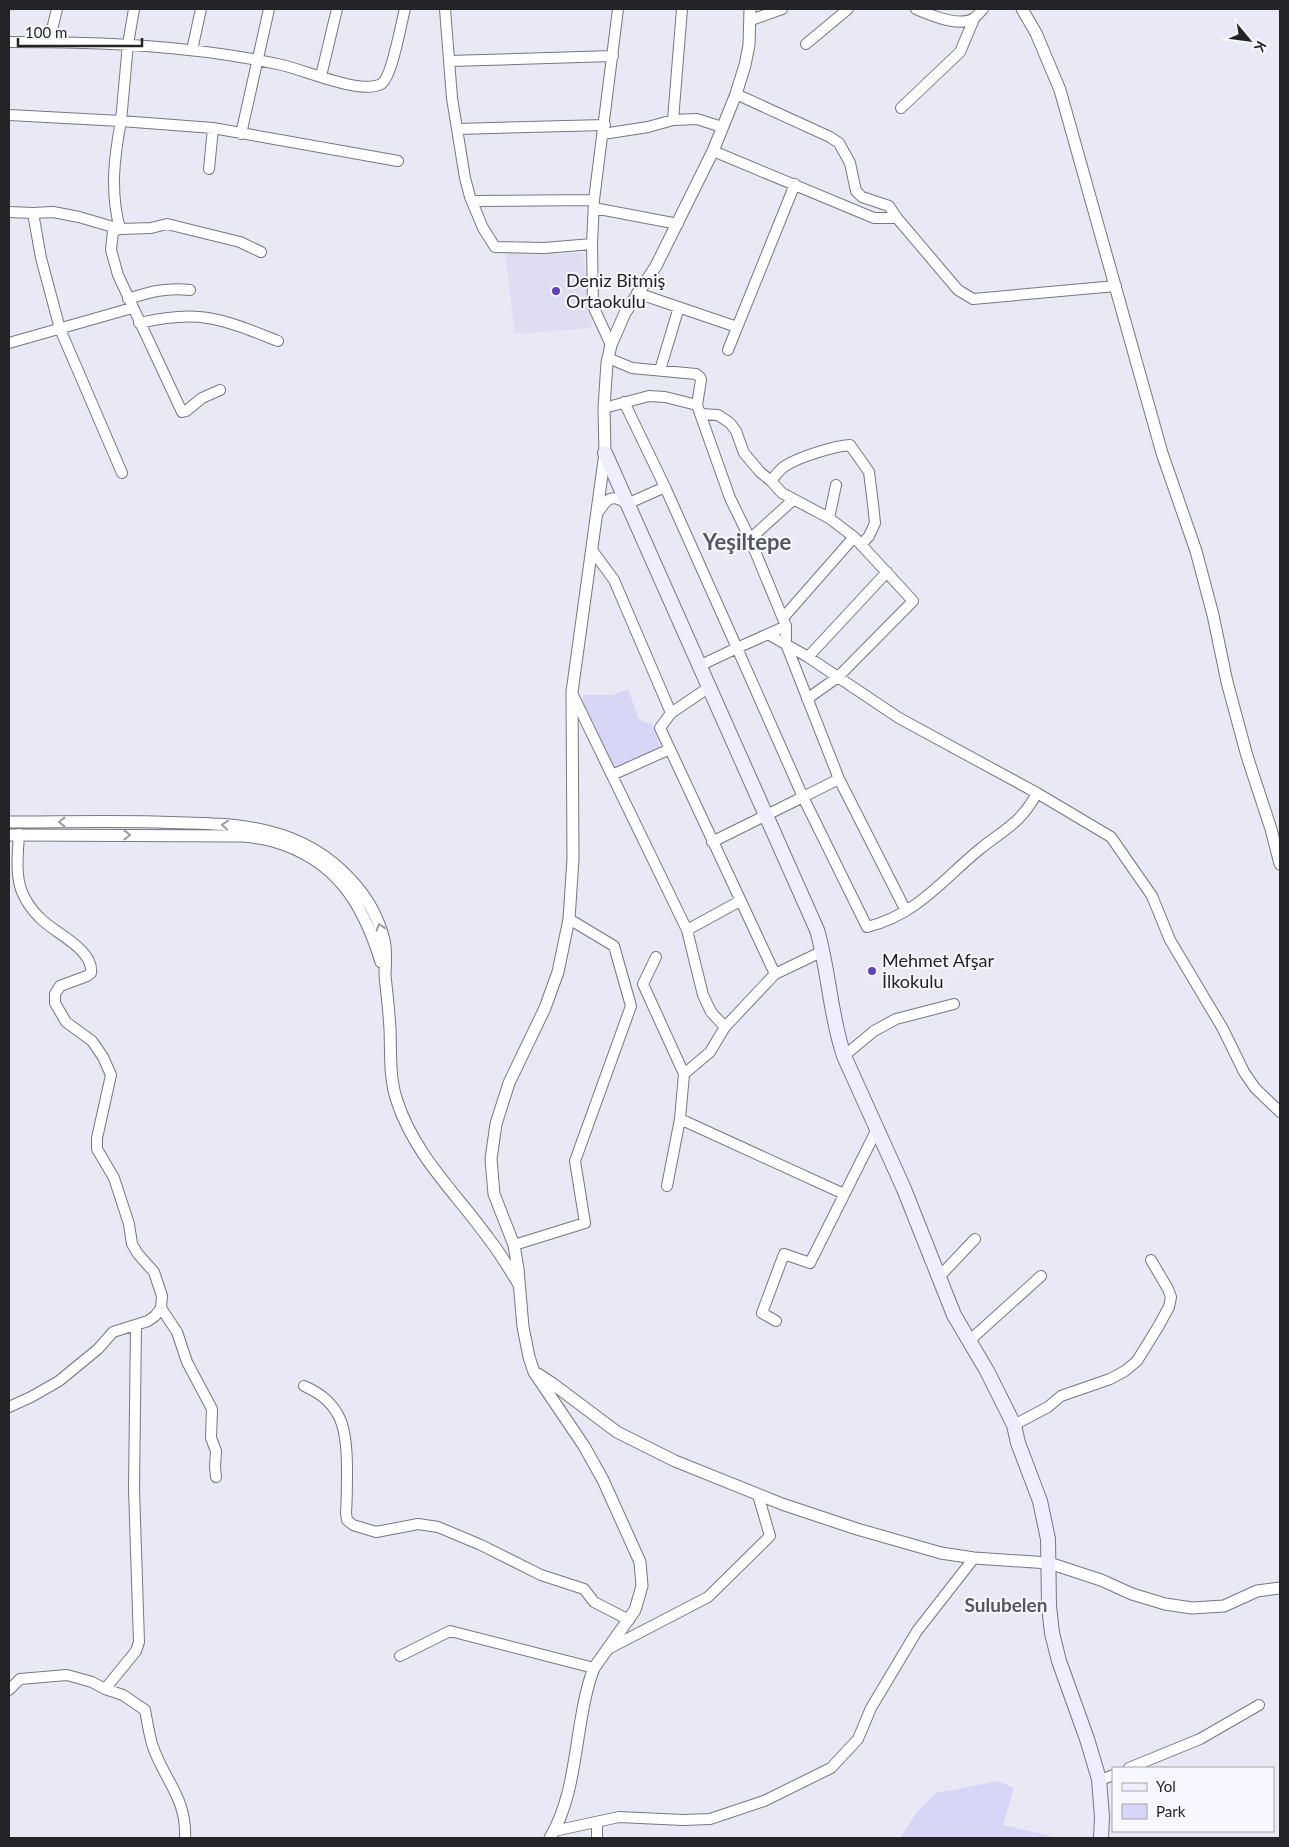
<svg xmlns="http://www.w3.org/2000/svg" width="1289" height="1847" viewBox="0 0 1289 1847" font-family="Lato,sans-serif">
<rect width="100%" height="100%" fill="#e9e9f6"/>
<!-- built -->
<path fill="#deddf1" d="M505 252 583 253 592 328 515 334Z"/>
<!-- green -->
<path fill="#d8d6f7" d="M628 689 639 719 647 723 651 722 661 748 615 768 582 704 583 695H613Z
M998 1781 1014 1788 1003 1825 1048 1835 1051 1838H900L917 1812 936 1793Z"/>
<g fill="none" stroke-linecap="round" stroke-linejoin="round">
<!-- minor casing -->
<g stroke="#777782" stroke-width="12">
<path id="minor" d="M445 9 452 98 465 178 470 197 483 228 495 247 544 248 592 244
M916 9C930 15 960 28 974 18 977 16 980 12 983 9
M751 20 782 9
M9 42C100 42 192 45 282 65 304 70 361 95 381 84 392 78 401 23 405 9
M49 42 57 9
M806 44 848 9
M192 50 201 9
M449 61 613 56
M321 76 337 9
M736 94 830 137 839 143 850 163 856 191 862 197 889 206 897 218
M901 108 960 52 974 19
M9 115 121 121 128 44 134 9
M673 120 682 9
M457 129 605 125
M241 134 269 9
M603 134 648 127 673 120 697 119 722 127
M713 151 874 218H897L958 290 973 299 1116 286
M209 169 213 128
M472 201 594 200
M594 208 678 224
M9 212 33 213 41 258 60 329 122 473
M33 213 53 212 79 217 120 229 151 228 167 224 240 242 261 252
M637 293 737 327
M128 299C149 292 167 287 190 290
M139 323C161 318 186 314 208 318 232 322 255 332 278 341
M9 343 132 308
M611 345 593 306 592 244 594 200 618 9
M728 350 795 184
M608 358 632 368 696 374 700 377 701 380 697 405
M660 370 679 307
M220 390 202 398 186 411 182 412 118 275 111 250 113 231 120 229C110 192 114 158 121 121L213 128 398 161
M624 402 665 487 737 648 786 626
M604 408 649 396 665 397 697 405 730 498 750 539 786 626V644L839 779 906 911
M700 414 718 415 730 423 736 431 744 453 760 472 771 481 782 493 829 518 854 537 913 601 838 677 807 699
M771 481C775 476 779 470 785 466 799 457 834 446 850 445L869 472 873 504 875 523 869 536 861 545
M597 514C606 500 611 492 627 504L665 487
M829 518 836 485
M750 539 793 500
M592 550 614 580 671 713 660 728 775 974 823 951
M783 618 854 537
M768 634 808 657 899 718 1037 793 1111 837 1152 896 1170 940 1223 1029 1244 1072 1255 1088 1280 1112
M808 657 887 572
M699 666 737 648 803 797 839 779
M572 693 687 930 703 995 711 1012 725 1027
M671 713 708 688
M612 775 670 749
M712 842 803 797 867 927C918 914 942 880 980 849 1005 829 1021 823 1037 793
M687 930 740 901
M656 957 643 984 684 1074
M844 1056 874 1031 896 1019 954 1004
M680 1119 844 1194
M667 1186 680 1119 684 1074 710 1052 725 1027 775 974
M514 1245 585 1223 575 1161 631 1006 614 946 569 919
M938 1278 975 1239
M161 1308 177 1332 187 1362 212 1409 211 1438 216 1451 215 1467 216 1477
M776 1321 762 1313 784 1254 810 1263 876 1131
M969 1341 1041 1276
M304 1386C344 1403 347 1432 347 1470 347 1485 347 1499 346 1513L347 1520 353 1525 376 1532 418 1524 438 1527 481 1545 541 1575 584 1589 594 1602 629 1620
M9 1407 31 1397 59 1381 98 1349 113 1332 148 1321 155 1316 161 1308 162 1296 154 1272 138 1254 132 1244 129 1224 114 1178 97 1149V1138L111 1075 103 1057 92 1041 66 1022 55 1003V994L60 986 87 976 91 973C94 949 54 933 40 918 33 911 26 902 22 892 15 875 18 853 19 834
M1014 1425 1048 1407 1061 1396 1110 1379 1125 1371 1137 1361 1158 1327 1169 1307 1171 1297 1168 1289 1151 1260
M608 1649 708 1597 770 1536 758 1495
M400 1656 450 1631 594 1668
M105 1689 136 1651 139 1642 134 1489 136 1325
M9 1690 20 1679 67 1675 92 1682 105 1689 123 1695 145 1710C147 1721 149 1733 152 1744 163 1779 187 1797 185 1838
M1129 1768 1200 1739 1259 1705
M1106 1778 1113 1775
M597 1822V1838
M554 1831 619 1817 683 1820 710 1819 764 1801 831 1768 858 1739 871 1708 917 1631 974 1558"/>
</g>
<!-- tertiary casing -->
<g stroke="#777782" stroke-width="13">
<path id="tertiary" d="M1022 9 1036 33 1060 90 1162 453 1196 551 1213 615 1227 682 1247 756 1271 829 1280 864
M9 822C58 822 106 821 155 822 228 824 298 821 351 880 367 897 378 916 384 940 387 951 385 964 385 976 387 994 389 1011 390 1029 391 1053 389 1078 397 1101 415 1156 456 1193 489 1239 500 1253 509 1268 518 1283
M9 835 242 836C252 837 263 838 273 841 336 859 363 903 381 962
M538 1374 553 1384 617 1432 675 1461 782 1504 857 1529 941 1553 974 1558 1049 1563 1101 1580 1132 1594 1165 1604 1192 1608 1224 1606 1257 1591 1280 1588
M550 1838C571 1803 574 1760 581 1720 584 1702 587 1685 594 1668L635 1610 642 1586 640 1562 603 1480 584 1446 534 1372 529 1357 523 1327 518 1269 514 1245 494 1194 491 1159 496 1124 509 1083 545 1008 558 972 569 919 573 859 572 692 605 453 604 408 607 363 611 345 625 313 656 266 713 151 736 94 745 65 749 45 750 9"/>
</g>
<!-- secondary casing -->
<g stroke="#777782" stroke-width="16">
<path id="secondary" d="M605 453 817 930C829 971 830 1015 844 1056L904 1189 954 1315 987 1371 1014 1425 1018 1443 1040 1501 1048 1539 1049 1606 1052 1633 1059 1661 1087 1739 1099 1779 1102 1817 1101 1838"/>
</g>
<!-- minor -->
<use href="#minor" stroke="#fff" stroke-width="10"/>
<!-- tertiary -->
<use href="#tertiary" stroke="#fff" stroke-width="11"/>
<!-- secondary -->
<use href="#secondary" stroke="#efeefe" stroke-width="14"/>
</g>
<!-- one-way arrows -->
<defs><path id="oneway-chevron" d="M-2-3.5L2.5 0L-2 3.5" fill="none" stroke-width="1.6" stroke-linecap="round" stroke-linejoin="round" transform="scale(1.25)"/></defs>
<g stroke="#9c9c9e">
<use href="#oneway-chevron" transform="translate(62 822) rotate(180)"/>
<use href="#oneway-chevron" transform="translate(225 825) rotate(-175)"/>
<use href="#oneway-chevron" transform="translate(127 835)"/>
<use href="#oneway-chevron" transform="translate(380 927) rotate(-107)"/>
</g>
<!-- markers -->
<g fill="#5d42ba" stroke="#f7f7ff" stroke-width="2">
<circle cx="556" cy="291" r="5"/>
<circle cx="872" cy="971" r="5"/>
</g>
<g text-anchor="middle" stroke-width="4" stroke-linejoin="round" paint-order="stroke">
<!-- poi labels -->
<g font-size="18" fill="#242428" stroke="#f7f7ff" text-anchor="start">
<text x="566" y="287">Deniz Bitmiş<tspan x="566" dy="21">Ortaokulu</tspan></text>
<text x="882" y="967">Mehmet Afşar<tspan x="882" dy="21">İlkokulu</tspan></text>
</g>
<!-- neighbourhood labels -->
<g font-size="19" font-weight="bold" fill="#565560" stroke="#f7f7ff">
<text x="1006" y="1612">Sulubelen</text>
</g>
<!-- district labels -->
<g font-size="22" font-weight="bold" fill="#565560" stroke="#f7f7ff">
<text x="747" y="550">Yeşiltepe</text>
</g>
</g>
<!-- border -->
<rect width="1289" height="1847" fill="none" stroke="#242428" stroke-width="20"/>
<!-- legend -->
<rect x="1112" y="1767" width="162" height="65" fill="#f7f7ff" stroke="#a3a3a9"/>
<rect x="1122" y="1783" width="25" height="8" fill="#efeefe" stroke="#a3a3a9"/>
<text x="1156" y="1792" font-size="15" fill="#242428">Yol</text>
<rect x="1122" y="1804" width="25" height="15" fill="#d8d6f7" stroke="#a3a3a9"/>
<text x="1156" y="1817" font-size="15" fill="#242428">Park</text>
<!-- north arrow -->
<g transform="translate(1249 40) rotate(119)" stroke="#f7f7ff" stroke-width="4" paint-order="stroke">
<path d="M0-4L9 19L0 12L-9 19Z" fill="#242428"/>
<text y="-8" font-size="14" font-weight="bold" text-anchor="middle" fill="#242428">K</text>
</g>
<!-- scale -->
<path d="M18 38v8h124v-8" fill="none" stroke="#242428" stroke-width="2.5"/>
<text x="25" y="38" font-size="15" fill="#242428" stroke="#f7f7ff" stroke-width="4" paint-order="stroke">100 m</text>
</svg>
